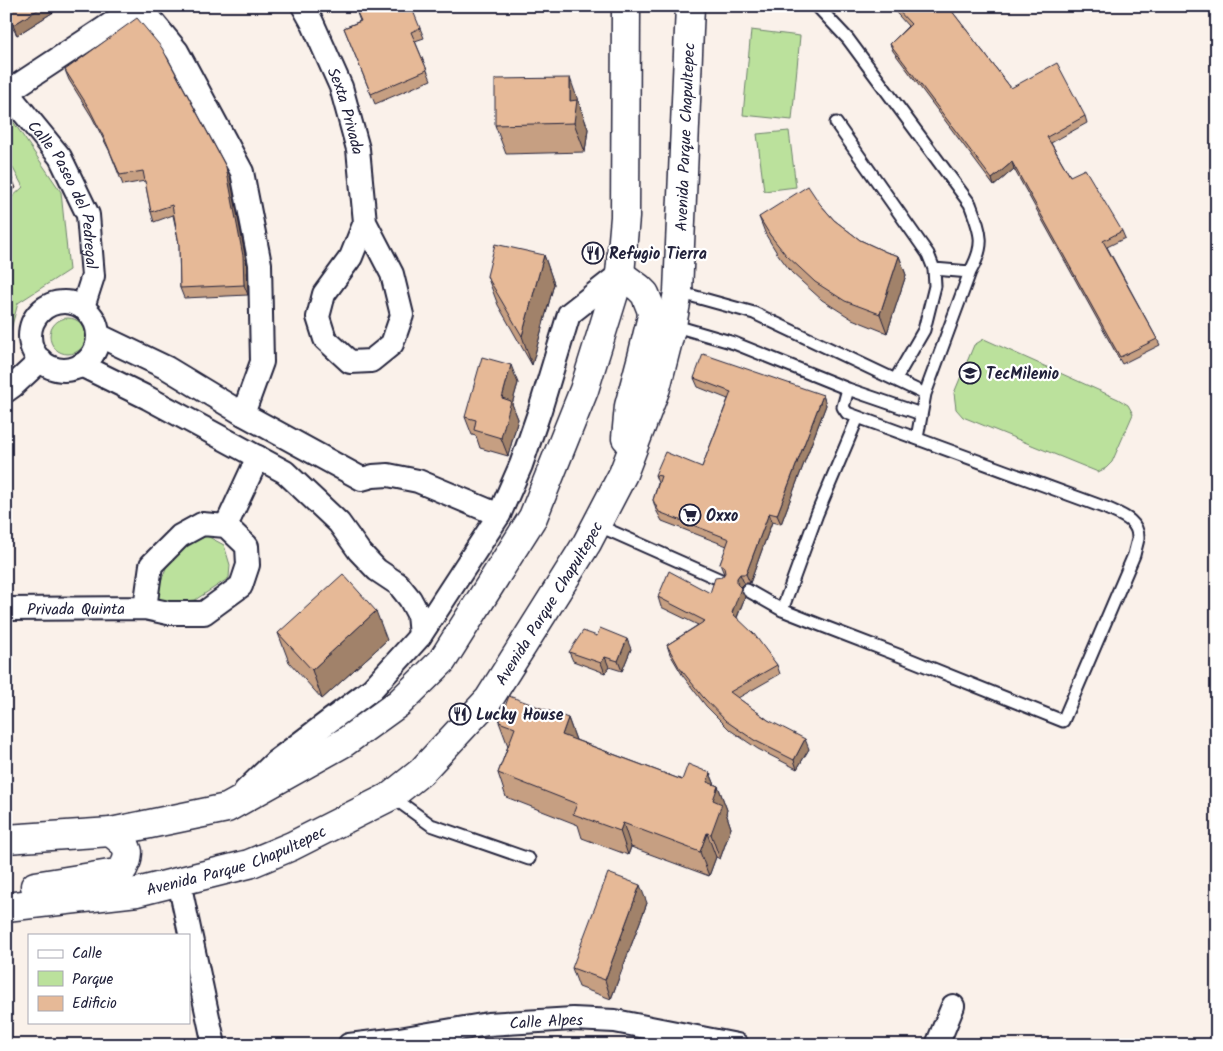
<svg xmlns="http://www.w3.org/2000/svg" width="1223" height="1051" viewBox="0 0 1223 1051" font-family="Kalam,sans-serif">
<rect width="100%" height="100%" fill="#faf1ea"/>
<filter id="ink" filterUnits="userSpaceOnUse"><feTurbulence type="fractalNoise" baseFrequency=".02" numOctaves="2"/><feDisplacementMap in="SourceGraphic" scale="10" xChannelSelector="R" yChannelSelector="G"/><feConvolveMatrix kernelMatrix="1 2 1 2 8 2 1 2 1" color-interpolation-filters="sRGB"/></filter>
<g filter="url(#ink)">
<!-- green -->
<path fill="#bbe19c" stroke="#6e826c" d="M751 30 800 36 792 120 743 115Z
M6 111 61 192 69 270 18 303 10 333 6 352V203L23 187 6 155Z
M789 131 796 187 764 191 757 134Z
M50 336a18 18 0 1 1 36 0a18 18 0 1 1-36 0Z
M984 339 1118 399 1128 405 1133 414 1112 462 1106 468 1098 472 963 417 956 409 954 393 974 345Z
M207 536 224 545 230 565 229 578 195 600 166 603 155 597 166 568 187 544Z"/>
<g fill="none" stroke-linecap="round" stroke-linejoin="round">
<!-- lane casing -->
<g stroke="#22223b" stroke-width="15">
<path id="lane" d="M817 6 848 39 970 204C981 233 986 244 970 272L925 394 917 438
M836 123 928 254 934 269 935 286 924 330 895 380
M934 269 970 272
M678 292 754 313 925 394
M672 325 734 343 848 389 921 414
M597 525 721 580
M747 590 782 610 820 625 906 658 1063 721 1134 555C1135 550 1137 544 1138 539 1139 520 1121 515 1106 508L847 413 843 407 848 389
M782 610 817 514 858 417
M391 796 431 825 529 859"/>
</g>
<!-- street casing -->
<g stroke="#22223b" stroke-width="26">
<g id="street">
<path d="M140 6 177 51 242 172 260 264 262 362 243 414"/>
<path id="s1" d="M303 6 312 22 341 87 358 149 365 222 392 274 402 315 392 344 371 361 350 362 325 339 318 317 324 294 351 257 365 222"/>
<path id="s2" d="M6 91 60 157 88 215 93 276 83 307"/>
<path d="M6 93 138 6"/>
<circle cx="64" cy="336" r="34"/>
<path d="M98 335 167 368 243 414 362 479 373 476 388 475 418 481 499 515"/>
<path d="M81 365 148 398 285 472 339 523 359 551 377 570 398 584 410 599 418 614 420 636"/>
<path d="M6 391 13 386 41 360"/>
<path d="M226 526 258 457"/>
<path id="s3" d="M6 609 145 608 168 613H204L241 586 248 565 247 546 226 526 202 524 180 536 151 565 145 608"/>
<path d="M245 791 275 762 372 689 420 636 499 515 521 465 540 410 569 314 620 274"/>
<path d="M179 882 214 1045"/>
<path id="s4" d="M349 1045 399 1039 488 1024 573 1019 615 1021 737 1045"/>
<path d="M937 1045 953 1006"/>
</g>
</g>
<!-- secondary casing -->
<g stroke="#22223b" stroke-width="31">
<g id="secondary">
<path d="M620 274 639 288 645 294 651 309 652 316 642 357 629 406 626 438"/>
<path d="M6 839 111 832 227 808 345 742 399 703 442 661 533 517 584 390 620 274 625 217 626 6"/>
<path d="M35 886 116 873 123 869 127 860 128 852 125 844 111 832"/>
<path id="s5" d="M6 907 137 892 249 864 292 846 391 796 421 772 489 699 587 543 623 474 656 388 672 325 678 292 690 6"/>
</g>
</g>
<!-- lane -->
<use href="#lane" stroke="#fff" stroke-width="11"/>
<!-- street -->
<use href="#street" stroke="#fff" stroke-width="22"/>
<!-- secondary -->
<use href="#secondary" stroke="#fff" stroke-width="28"/>
</g>
<!-- wall -->
<path fill="#c69f82" stroke="#22223b" d="M6 6H63L17 35 6 18Z
M890 6H948L1011 88 1085 116 1087 123 1051 143 1070 176 1122 231 1125 238 1107 247 1157 339 1160 345 1122 364 1014 169 994 186 893 51 890 44 908 26Z
M355 8 420 28 424 38 415 41 431 80 375 104 344 28 360 21Z
M65 70 230 176 247 265 248 295 184 298 180 288 179 244 173 215 154 222 151 212 145 181 123 185 110 152 92 117 69 80Z
M580 107 588 129 585 152 506 154 495 125Z
M820 204 834 220 860 240 886 252 899 256 906 275 887 333 852 319 822 300 792 273 777 253 766 235 759 217Z
M544 255 554 284 532 365 498 305 487 276Z
M694 378 823 395 826 405 781 524 772 522 750 583H744L740 587 745 597 737 618 777 665 780 674 738 698 768 720 809 749 797 769 758 749 730 730 706 706 683 676 670 654 667 645 698 625 661 607 658 597 710 593 724 574 720 564 727 546 662 521 656 510 653 500 658 483 655 475 702 467 728 399 698 387Z
M518 383 512 404 518 419 508 456 480 448 476 436 472 435 465 417Z
M278 633 387 640 322 699 289 662Z
M597 636 631 649 622 671 609 667 605 673 573 661 569 652Z
M568 718 576 740 682 780 710 773 715 785 718 786 727 810 726 813 731 828 720 859 716 857 709 876 631 847 628 855 582 838 578 825 506 797 498 773 508 746 499 722Z
M647 903 611 999 579 987 572 968Z"/>
<!-- shaded-wall -->
<path fill="#a1826a" stroke="#22223b" d="M44 6H63L17 35 13 25Z
M570 78 588 129 585 152 574 123 570 101Z
M1012 162 1014 169 994 186 992 179Z
M226 167 230 176 247 265 248 295 244 285Z
M12 178 16 188 6 195V183Z
M544 255 554 284 532 365 522 336Z
M899 256 906 275 887 333 880 314Z
M511 365 518 383 512 404 518 419 508 456 501 438 502 398Z
M823 395 826 405 781 524 777 515Z
M769 513 772 522 750 583 746 574Z
M740 574 744 583 740 587 745 597 735 622 732 613 737 584V578Z
M376 611 387 640 322 699 312 670Z
M627 639 631 649 622 671 618 661Z
M605 657 609 667 605 673 601 663Z
M568 718 577 743 562 735Z
M805 739 809 749 797 769 794 760Z
M710 773 717 790 718 786 727 810 726 813 731 828 720 859 711 834 713 800 707 782Z
M623 823 631 847 628 855 620 831Z
M707 833 716 857 709 876 700 852Z
M640 885 647 903 611 999 605 980Z"/>
<!-- building -->
<path fill="#e6b997" stroke="#22223b" d="M6 6H44L13 25 6 14Z
M360 6H411L420 28 411 32 427 70 371 94 344 28 361 21 355 8Z
M894 6H948L1011 88 1057 63 1085 116 1047 137 1070 176 1085 169 1122 231 1103 241 1157 339 1120 357 1012 162 992 179 890 44 911 24Z
M137 18 162 48 226 167 243 256 244 285 180 288 179 244 172 205 151 212 143 171 120 175 106 142 89 108 65 70Z
M570 78V101L577 100 574 123 495 125V79Z
M6 168 12 178 6 183Z
M808 186 820 204 834 220 860 240 886 252 899 256 880 314 845 301 815 282 786 255 770 235 759 217Z
M495 244 544 255 522 336 487 276Z
M703 354 823 395 777 515 769 513 746 574H740L737 578V584L741 588 732 613 754 634 777 665 730 692 768 720 805 739 794 760 754 740 726 721 703 697 679 667 667 645 705 621 658 597 669 571 710 593 715 578 722 577 725 573 724 567 720 564 729 539 659 512 653 500 661 476 655 475 665 452 702 467 731 392 694 378Z
M482 357 511 365 502 398 511 401 501 438 474 430 476 420 465 417Z
M343 574 376 611 312 670 278 633Z
M600 628 627 639 618 661 605 657 601 663 569 652 583 631 597 636Z
M509 696 568 718 562 735 682 780 688 764 710 773 707 782 718 786 713 800 722 804 711 834 707 833 700 852 623 823 620 831 573 814 577 804 498 773 515 728 499 722Z
M608 873 640 885 605 980 572 968Z"/>
</g>
<!-- icons -->
<defs>
<g id="restaurant-ring" transform="scale(1.125)"><circle r="9.5" fill="#fff" stroke="#22223b" stroke-width="1.5"/><path d="M-5-6h1v4h1v-4h1v4h1v-4h1v5L-1.5 .5V6h-2V.5L-5-1ZM5-6V6H3V1.5H1.5Q1.5-4 5-6Z" fill="#22223b"/></g>
<g id="university-ring" transform="scale(1.125)"><circle r="9.5" fill="#fff" stroke="#22223b" stroke-width="1.5"/><path d="M0-5L7-2L0 1L-7-2ZM-4 1L0 2.5L4 1V4Q0 6-4 4Z" fill="#22223b"/></g>
<g id="supermarket-ring" transform="scale(1.125)"><circle r="9.5" fill="#fff" stroke="#22223b" stroke-width="1.5"/><path d="M-6-5.5h2.5l.6 2H6L4.5 2H-2.5L-4.4-4H-6ZM-1.5 3.2a1.3 1.3 0 1 0 .1 0ZM3 3.2a1.3 1.3 0 1 0 .1 0Z" fill="#22223b"/></g>
</defs>
<g fill-rule="evenodd">
<use href="#restaurant-ring" x="593" y="253"/>
<use href="#university-ring" x="970" y="373"/>
<use href="#supermarket-ring" x="690" y="515"/>
<use href="#restaurant-ring" x="460" y="714"/>
</g>
<g text-anchor="middle" stroke-width="4.5" stroke-linejoin="round" paint-order="stroke">
<!-- street labels -->
<g font-size="16" fill="#22223b" stroke="#fff">
<text dy="6" stroke="none"><textPath href="#s1" startOffset="114">Sexta Privada</textPath></text>
<text dy="6" stroke="none"><textPath href="#s5" startOffset="1151">Avenida Parque Chapultepec</textPath></text>
<text dy="6" stroke="none"><textPath href="#s2" startOffset="122">Calle Paseo del Pedregal</textPath></text>
<text dy="6" stroke="none"><textPath href="#s5" startOffset="656">Avenida Parque Chapultepec</textPath></text>
<text dy="6" stroke="none"><textPath href="#s3" startOffset="70">Privada Quinta</textPath></text>
<text dy="6" stroke="none"><textPath href="#s5" startOffset="236">Avenida Parque Chapultepec</textPath></text>
<text dy="6" stroke="none"><textPath href="#s4" startOffset="199">Calle Alpes</textPath></text>
</g>
<!-- poi labels -->
<g font-size="16" font-weight="bold" fill="#22223b" stroke="#fff" text-anchor="start">
<text x="609" y="259">Refugio Tierra</text>
<text x="986" y="379">TecMilenio</text>
<text x="706" y="521">Oxxo</text>
<text x="476" y="720">Lucky House</text>
</g>
</g>
<!-- margin -->
<rect width="1223" height="1051" fill="none" stroke="#fff" stroke-width="25"/>
<rect x="12" y="12" width="1198" height="1026" fill="none" stroke="#22223b" stroke-width="2" filter="url(#ink)"/>
<!-- legend -->
<rect x="28" y="934" width="162" height="90" fill="#ffffff" stroke="#a7a7b1"/>
<rect x="38" y="950" width="25" height="8" fill="#ffffff" stroke="#a7a7b1"/>
<text x="72" y="958" font-size="15" fill="#22223b">Calle</text>
<rect x="38" y="971" width="25" height="15" fill="#bbe19c" stroke="#a7a7b1"/>
<text x="72" y="984" font-size="15" fill="#22223b">Parque</text>
<rect x="38" y="996" width="25" height="15" fill="#e6b997" stroke="#a7a7b1"/>
<text x="72" y="1008" font-size="15" fill="#22223b">Edificio</text>
</svg>
